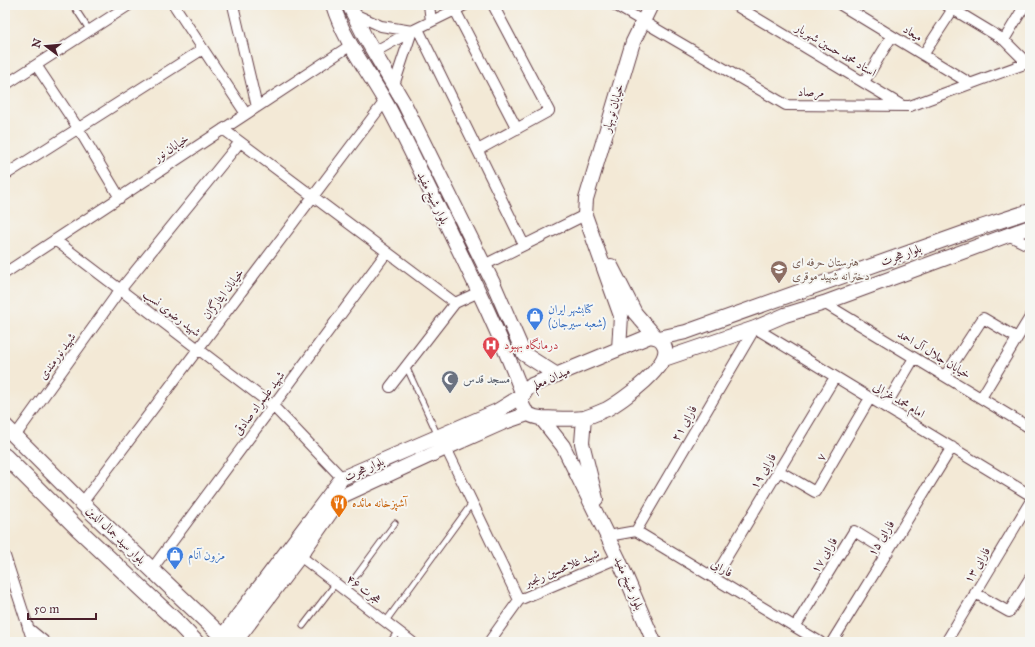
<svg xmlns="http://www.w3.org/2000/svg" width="1035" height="647" viewBox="0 0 1035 647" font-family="'IM FELL Great Primer',Amiri,serif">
<rect width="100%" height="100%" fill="#f6f6f2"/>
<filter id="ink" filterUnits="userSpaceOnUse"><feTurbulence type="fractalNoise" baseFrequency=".025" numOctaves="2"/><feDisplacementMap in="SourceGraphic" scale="8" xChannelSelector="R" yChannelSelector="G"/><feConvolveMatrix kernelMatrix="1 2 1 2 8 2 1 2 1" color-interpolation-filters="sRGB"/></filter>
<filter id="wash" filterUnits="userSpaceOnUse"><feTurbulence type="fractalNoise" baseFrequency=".012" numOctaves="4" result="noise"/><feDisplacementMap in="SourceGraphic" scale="16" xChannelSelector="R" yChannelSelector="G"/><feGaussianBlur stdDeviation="0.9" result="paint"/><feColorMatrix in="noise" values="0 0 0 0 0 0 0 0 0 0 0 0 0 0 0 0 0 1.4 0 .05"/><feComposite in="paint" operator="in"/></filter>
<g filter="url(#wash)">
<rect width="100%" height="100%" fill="#f3e9d6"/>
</g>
<g filter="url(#ink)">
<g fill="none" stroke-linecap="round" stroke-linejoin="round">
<!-- lane casing -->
<g stroke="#633d45" stroke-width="7">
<path id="lane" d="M73 5 90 31
M406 366 438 436
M345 591 395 523
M386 621 472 503
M303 626 336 583
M390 642 398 631"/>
</g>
<!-- street casing -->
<g stroke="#633d45" stroke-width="12">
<path id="street" d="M174 5 246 114
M233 5 257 107
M429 5 431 21
M615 5 786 105 910 106 1027 63
M735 5 901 105
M841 5 971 84
M946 5 1004 40 1030 66
M455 10 517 129
M352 13 381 26 412 31
M418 29 524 245
M1004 40 1025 5
M374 52 412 31 465 5
M923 55 953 9
M36 65 78 128 120 198
M864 82 892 36
M5 85 129 5
M394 85 412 31
M223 129 455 303
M478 150 549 111 493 5
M5 175 203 49
M1008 235 1030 246
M55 240 273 406 342 478
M484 265 585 215
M5 273 351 45
M824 303 1030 428
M945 376 983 318 1017 338
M390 387 455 303 479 292
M981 398 1030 317
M885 407 914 358
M15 436 120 290 240 142
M446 448 519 600
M779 471 815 492 870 398
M82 503 385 101
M636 531 755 328 1030 495
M608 536 636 531 820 642
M5 556 33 642
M300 556 412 642
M152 569 387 252
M714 578 835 377
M975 593 1009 612 1030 578
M795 627 854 531 888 552
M28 628 45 642
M489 642 519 600 618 558
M832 642 952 447
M946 642 1030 502"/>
</g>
<!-- secondary casing -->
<g stroke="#633d45" stroke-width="16">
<path id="secondary" d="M349 5 365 37 404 103 494 285 524 354 557 375
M611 266 635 313 655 336
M650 336C656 337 661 338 664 345 674 364 622 401 607 409 600 412 591 416 584 418 572 420 553 418 541 418 521 416 515 398 532 385Z
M659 338 686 332 975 229 1030 211
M619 349 621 316 585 215 586 199 633 42 651 5
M664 359 755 328 785 315 824 303 1030 227
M541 418 563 446 618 558 654 642
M584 418 582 443 596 499
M218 642 342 478 497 411 523 395C500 334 471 275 442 215 425 181 409 146 391 112 372 76 345 44 333 5
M235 642 300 556 342 496 446 448 502 423 528 414"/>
</g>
<!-- primary casing -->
<g stroke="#633d45" stroke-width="17">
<path id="primary" d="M5 426 82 503 228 642
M5 456 77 528 174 619 196 642"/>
</g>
<!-- lane -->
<use href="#lane" stroke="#fff" stroke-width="5"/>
<!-- street -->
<use href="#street" stroke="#fff" stroke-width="10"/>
<!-- secondary -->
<use href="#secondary" stroke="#fff" stroke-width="14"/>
<!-- primary -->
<use href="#primary" stroke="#fff" stroke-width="15"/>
</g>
</g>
<!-- icons -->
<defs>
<g id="school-pin" transform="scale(0.9)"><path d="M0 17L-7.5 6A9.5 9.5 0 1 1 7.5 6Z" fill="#8d6e63" stroke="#f6f6f2"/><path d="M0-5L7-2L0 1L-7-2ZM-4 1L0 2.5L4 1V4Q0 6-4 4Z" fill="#fff"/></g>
<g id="shop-pin" transform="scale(0.9)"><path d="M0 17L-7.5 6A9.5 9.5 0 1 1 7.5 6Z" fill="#3f7fe0" stroke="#f6f6f2"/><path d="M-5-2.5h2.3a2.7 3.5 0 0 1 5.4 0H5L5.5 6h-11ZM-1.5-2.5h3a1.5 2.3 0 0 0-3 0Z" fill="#fff"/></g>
<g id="hospital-pin" transform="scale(0.9)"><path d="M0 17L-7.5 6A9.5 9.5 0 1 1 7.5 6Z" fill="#e0444e" stroke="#f6f6f2"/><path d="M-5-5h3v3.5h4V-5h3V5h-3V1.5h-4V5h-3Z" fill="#fff"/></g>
<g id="mosque-pin" transform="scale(0.9)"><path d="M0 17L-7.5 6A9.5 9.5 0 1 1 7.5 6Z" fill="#6b7280" stroke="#f6f6f2"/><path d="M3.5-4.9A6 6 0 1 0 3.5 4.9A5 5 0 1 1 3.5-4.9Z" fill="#fff"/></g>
<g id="restaurant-pin" transform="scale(0.9)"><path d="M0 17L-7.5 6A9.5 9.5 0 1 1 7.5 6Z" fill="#e8710a" stroke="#f6f6f2"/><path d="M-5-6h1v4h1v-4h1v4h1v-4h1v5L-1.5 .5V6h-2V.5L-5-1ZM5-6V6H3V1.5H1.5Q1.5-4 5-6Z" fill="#fff"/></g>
</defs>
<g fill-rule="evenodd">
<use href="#school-pin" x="779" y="269"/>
<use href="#shop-pin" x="535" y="316"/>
<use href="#hospital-pin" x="491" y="345"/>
<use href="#mosque-pin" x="450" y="379"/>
<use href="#restaurant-pin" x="339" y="503"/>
<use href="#shop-pin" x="175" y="555"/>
</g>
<g text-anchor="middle" stroke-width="4" stroke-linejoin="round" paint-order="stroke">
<!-- street labels -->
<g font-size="12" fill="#4a1f2b" stroke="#f6f6f2">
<text transform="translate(913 33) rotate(31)" y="4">میعاد</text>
<text transform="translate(836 50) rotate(31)" y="4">استاد محمد حسین شهریار</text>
<text x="811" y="96">مرصاد</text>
<text transform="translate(613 108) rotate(-74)" y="4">خیابان نوبهار</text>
<text transform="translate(171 148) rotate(-34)" y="4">خیابان نور</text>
<text transform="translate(433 198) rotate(64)" y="4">بلوار شیخ مفید</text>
<text transform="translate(901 255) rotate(-20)" y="4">بلوار هجرت</text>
<text transform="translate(223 294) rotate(-53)" y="4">خیابان ایثارگران</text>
<text transform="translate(172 313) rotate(37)" y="4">شهید رضوی نسب</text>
<text transform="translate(934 354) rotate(31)" y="4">خیابان جلال آل احمد</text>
<text transform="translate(57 356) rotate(-54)" y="4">شهید نورمندی</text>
<text transform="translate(551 378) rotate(-24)" y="4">میدان معلم</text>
<text transform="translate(899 400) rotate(31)" y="4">امام محمد غزالی</text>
<text transform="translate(259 403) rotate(-53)" y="4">شهید علیمراد صادقی</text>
<text transform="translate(684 423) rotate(-60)" y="4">فارابی ۲۱</text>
<text transform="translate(821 457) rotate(-60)" y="4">۷</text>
<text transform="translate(364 469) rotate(-24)" y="4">بلوار هجرت</text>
<text transform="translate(763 471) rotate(-59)" y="4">فارابی ۱۹</text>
<text transform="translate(116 535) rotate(44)" y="4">بلوار سید جمال الدین</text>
<text transform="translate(881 538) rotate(-58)" y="4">فارابی ۱۵</text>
<text transform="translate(824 555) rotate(-58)" y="4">فارابی ۱۷</text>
<text transform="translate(977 565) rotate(-59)" y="4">فارابی ۱۳</text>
<text transform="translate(562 568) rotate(-23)" y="4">شهید غلامحسین رنجبر</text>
<text transform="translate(722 568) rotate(31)" y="4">فارابی</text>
<text transform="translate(629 583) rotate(67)" y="4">بلوار شیخ مفید</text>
<text transform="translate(364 589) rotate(37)" y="4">هجرت ۴۶</text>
</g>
<!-- education labels -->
<g font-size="12" fill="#785e54" stroke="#f6f6f2" text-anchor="start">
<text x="792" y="266">هنرستان حرفه ای<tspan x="792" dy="14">دخترانه شهید موقری</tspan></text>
</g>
<!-- shop labels -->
<g font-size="12" fill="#366cbe" stroke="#f6f6f2" text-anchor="start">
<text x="548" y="313">کتابشهر ایران<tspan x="548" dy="14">(شعبه سیرجان)</tspan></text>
<text x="188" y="559">مزون آنام</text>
</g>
<!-- health labels -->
<g font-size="12" fill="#be3a42" stroke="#f6f6f2" text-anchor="start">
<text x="504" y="349">درمانگاه بهبود</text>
</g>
<!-- worship labels -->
<g font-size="12" fill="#5b616d" stroke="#f6f6f2" text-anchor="start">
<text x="463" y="383">مسجد قدس</text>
</g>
<!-- food labels -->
<g font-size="12" fill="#c56008" stroke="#f6f6f2" text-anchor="start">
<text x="352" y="507">آشپزخانه مائده</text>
</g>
</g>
<!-- margin -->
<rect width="1035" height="647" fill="none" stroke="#f6f6f2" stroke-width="20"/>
<!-- north arrow -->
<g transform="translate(46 46) rotate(286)" stroke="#f6f6f2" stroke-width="3" paint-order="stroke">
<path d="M0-3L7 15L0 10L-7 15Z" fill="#4a1f2b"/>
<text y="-6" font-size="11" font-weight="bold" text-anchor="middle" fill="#4a1f2b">N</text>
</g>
<!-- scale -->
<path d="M28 613v6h68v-6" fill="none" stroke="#4a1f2b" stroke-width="2"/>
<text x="34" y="613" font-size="12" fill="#4a1f2b" stroke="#f6f6f2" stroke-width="3" paint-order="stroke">50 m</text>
</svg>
